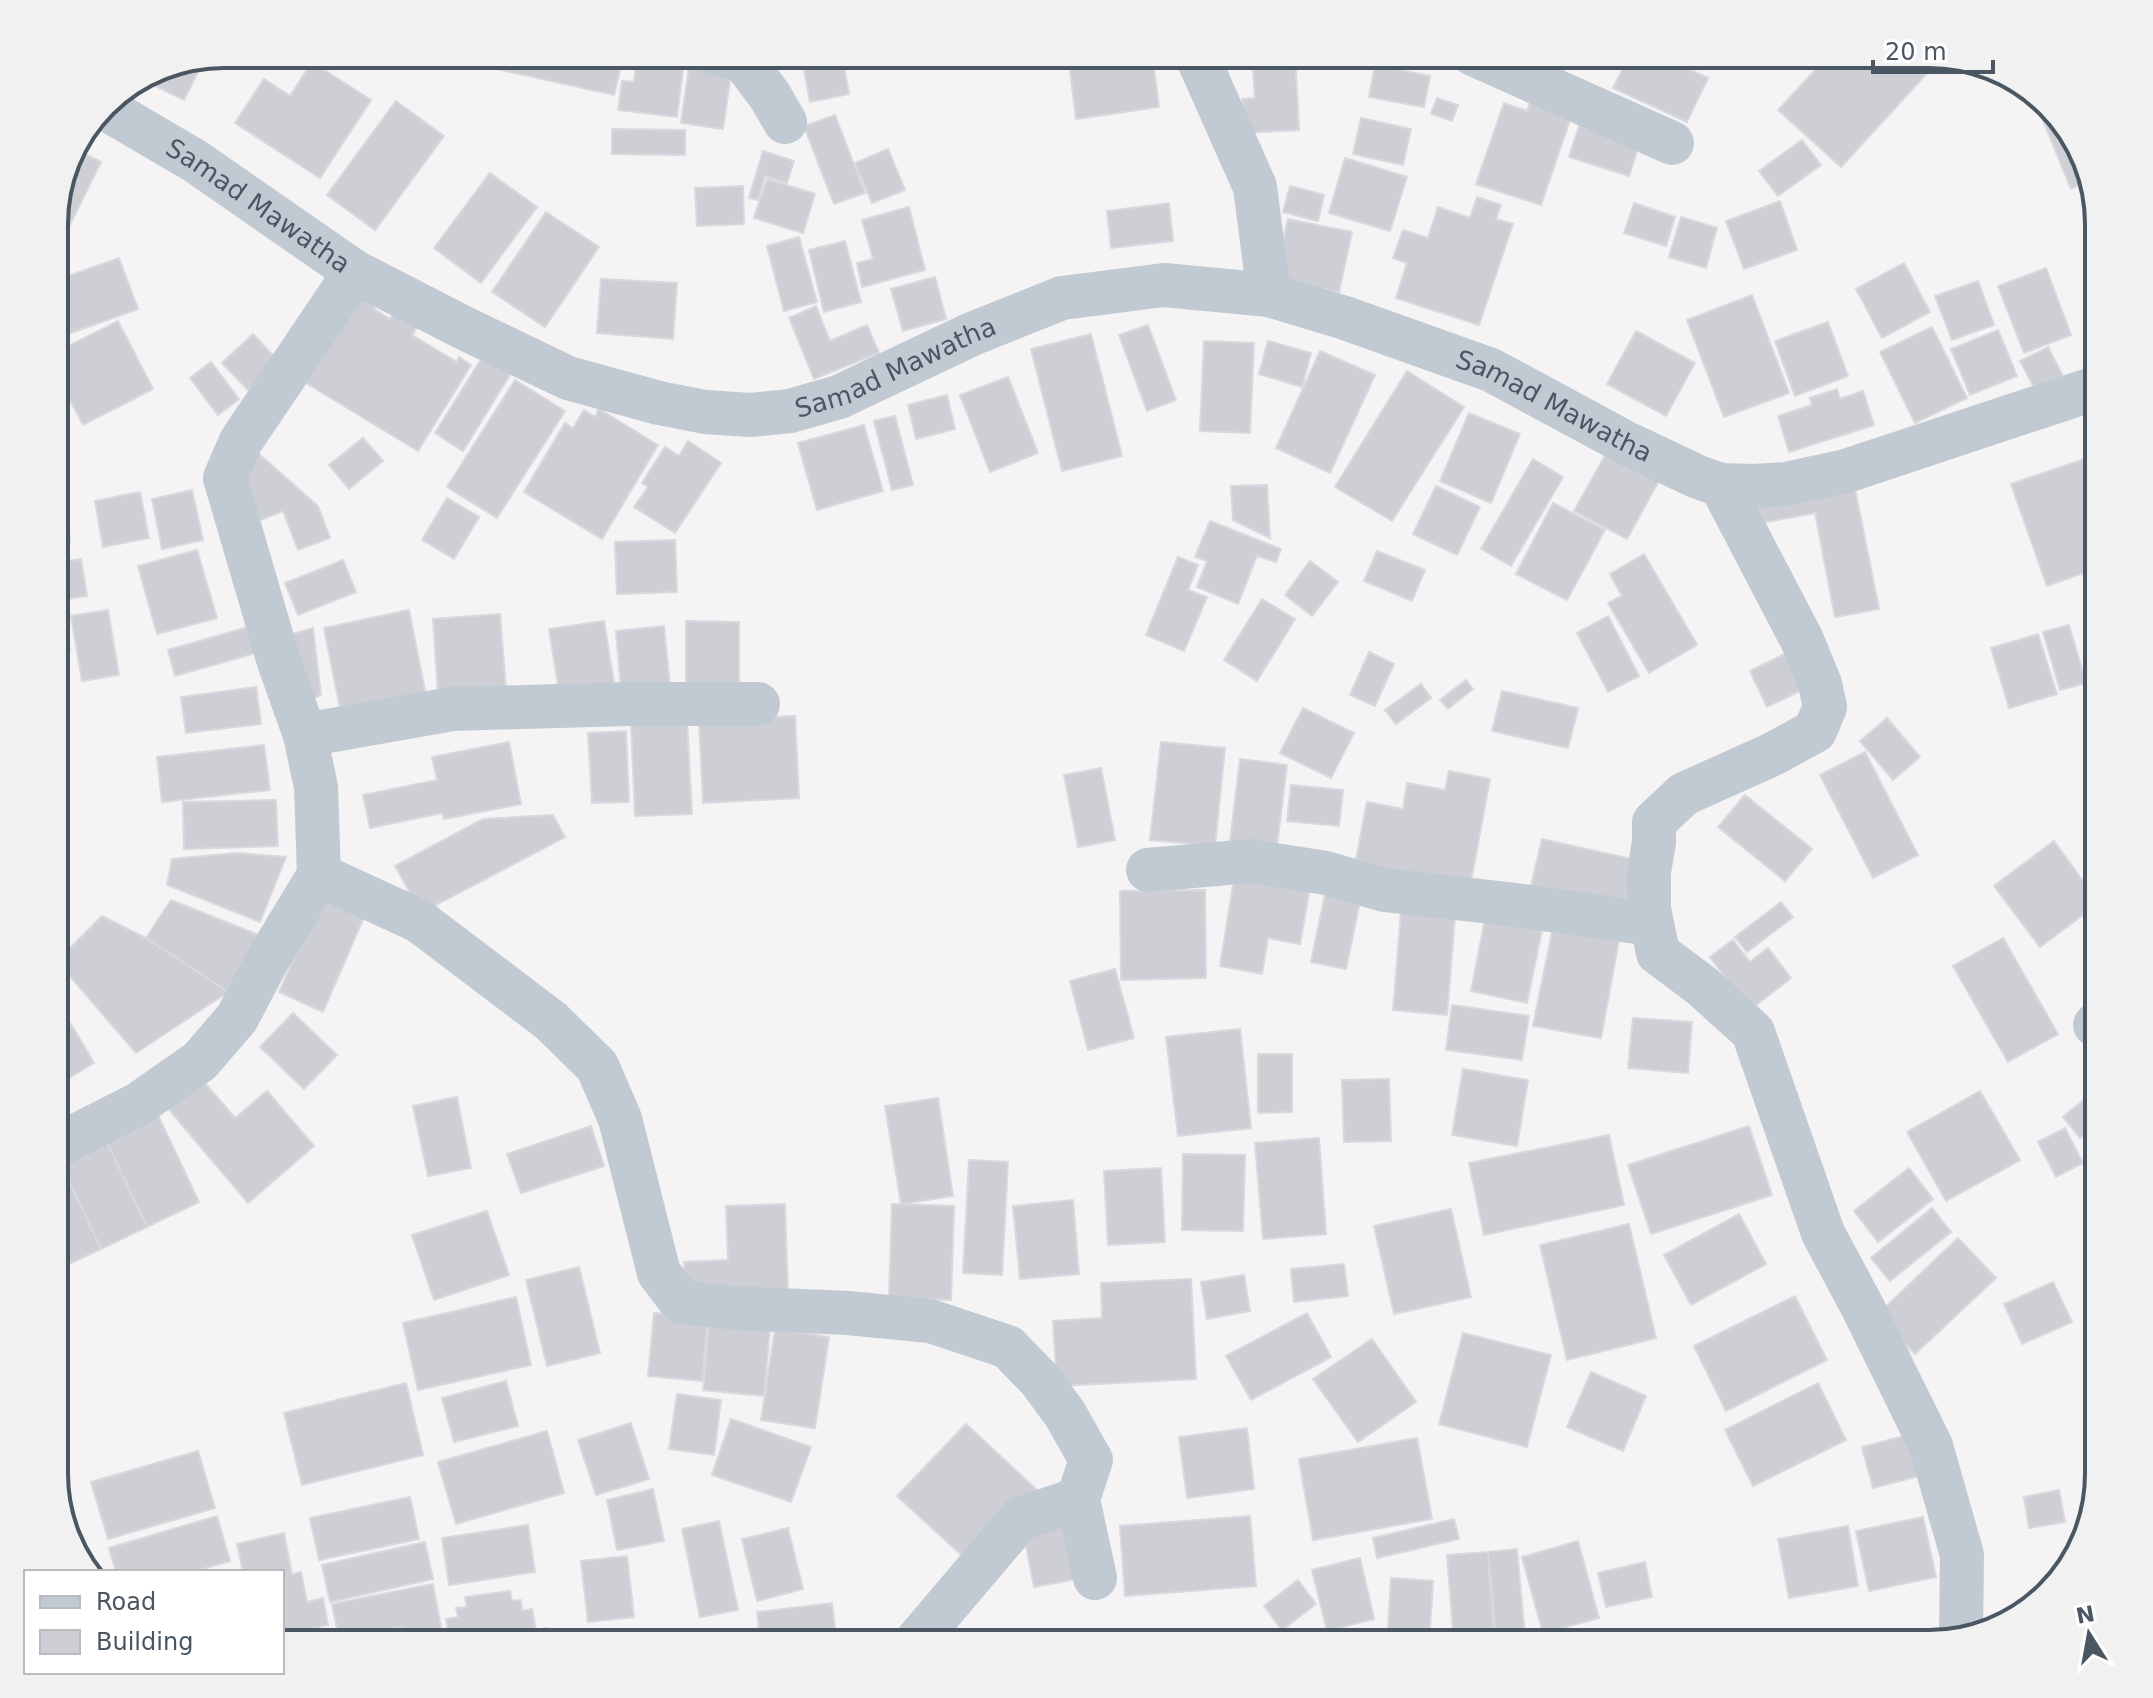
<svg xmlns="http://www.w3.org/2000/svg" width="2153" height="1698" viewBox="0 0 2153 1698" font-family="'DejaVu Sans',sans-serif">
<rect width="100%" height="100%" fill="#f5f3f3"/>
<!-- building -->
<path fill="#cdcfd5" stroke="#d7d9de" stroke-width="2" d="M479 54H624L614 95 483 66Z
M637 54H685L677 117 618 110 622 81 634 82Z
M801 54H842L849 94 810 102Z
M1068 54H1152L1159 107 1076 119Z
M1252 54H1295L1299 130 1245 133 1242 99 1255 98Z
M1630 54H1656L1708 78 1687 122 1613 88Z
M1830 54H1929L1942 57 1841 167 1778 110Z
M205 58 184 100 141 79 159 67Z
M312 62 371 100 320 178 235 123 264 79 290 96Z
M1375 65 1430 76 1424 107 1369 97Z
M689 67 731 74 723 129 681 123Z
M1532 97 1573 111 1541 205 1476 184 1504 103 1527 111Z
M1437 98 1458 105 1452 121 1431 114Z
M396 101 444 136 375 230 327 195Z
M2050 109 2082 149 2089 181 2071 189 2040 113Z
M835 115 865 193 834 204 804 126Z
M1582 117 1642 136 1629 176 1569 157Z
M1361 118 1411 129 1403 165 1353 154Z
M612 129 685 130V155L612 154Z
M1802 140 1821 165 1778 196 1759 171Z
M72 148 101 162 60 245 54 242V213Z
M888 149 905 190 872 203 855 163Z
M763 151 794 161 787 183 765 176 758 200 749 198Z
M1345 158 1407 177 1390 231 1329 213Z
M490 173 537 207 481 283 434 248Z
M767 179 815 194 803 233 754 218Z
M743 186 744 224 697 226 695 188Z
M1290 186 1324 195 1318 221 1283 212Z
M1477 197 1501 205 1496 219 1513 224 1479 325 1396 298 1407 263 1393 258 1403 230 1428 238 1438 207 1470 218Z
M1780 201 1797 250 1744 269 1726 221Z
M1169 203 1173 241 1111 248 1107 211Z
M1634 203 1675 217 1666 246 1624 233Z
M909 207 925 270 862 287 857 263 873 259 862 220Z
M546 212 599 247 545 327 492 292Z
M1681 217 1717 228 1706 268 1669 257Z
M1288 219 1352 232 1339 292 1275 279Z
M799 237 817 302 784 311 767 246Z
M845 241 861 302 824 312 809 250Z
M119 258 138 309 63 336 54 312V281Z
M1904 263 1930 312 1882 338 1856 289Z
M2046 268 2071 335 2024 353 1998 286Z
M935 277 946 319 903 331 891 289Z
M601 279 677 283 673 339 597 333Z
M1978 281 1994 325 1952 340 1935 296Z
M358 289 379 301 374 309 390 319 394 313 417 327 412 335 457 362 459 357 471 365 418 451 301 380Z
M1752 295 1789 393 1724 417 1687 320Z
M816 306 830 341 867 325 879 353 814 379 789 318Z
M118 321 153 389 83 425 54 369V353Z
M1828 322 1848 376 1795 396 1775 341Z
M1148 325 1176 400 1147 411 1119 335Z
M1932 327 1967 398 1915 423 1880 352Z
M1998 330 2017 376 1970 395 1951 349Z
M1636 331 1695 363 1666 416 1607 384Z
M253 334 279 362 248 390 222 363Z
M1091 334 1122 456 1062 471 1031 349Z
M1204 341 1254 343 1250 433 1200 431Z
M1268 341 1311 353 1302 387 1259 374Z
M2048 347 2066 382 2039 396 2020 361Z
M1320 351 1375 375 1330 473 1276 448Z
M483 356 511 373 463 451 435 433Z
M211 362 239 399 218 415 190 378Z
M1407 371 1464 407 1392 521 1335 487Z
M1008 377 1038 453 990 472 960 395Z
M515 380 565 411 497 518 447 487Z
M1837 389 1840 399 1863 391 1874 425 1789 452 1778 416 1812 405 1810 398Z
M947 395 955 429 916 439 908 405Z
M599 409 658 445 602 539 524 492 565 423 573 428 584 410 595 417Z
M1469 413 1520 434 1491 503 1440 481Z
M895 416 913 485 892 490 874 421Z
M864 425 883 491 817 510 798 443Z
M363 438 383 461 349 489 329 465Z
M688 441 721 463 675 533 634 507 648 487 642 483 665 447 679 456Z
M1608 450 1661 477 1627 539 1574 511Z
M258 453 318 506 330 538 298 550 283 511 253 523 235 479Z
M2099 454V548L2089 552 2095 569 2047 586 2011 484Z
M1533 459 1563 477 1511 566 1481 549Z
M1854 484 1879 609 1835 617 1815 513 1761 523 1757 502Z
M1267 485 1270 538 1233 520 1231 486Z
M1436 486 1480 507 1457 555 1413 534Z
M192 490 203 540 162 549 152 499Z
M65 492 70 543 54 545V493Z
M140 492 149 538 103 547 95 501Z
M447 498 479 517 454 559 422 540Z
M1553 503 1605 530 1567 600 1516 574Z
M1210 521 1281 549 1276 562 1257 556 1238 604 1197 587 1207 561 1195 557Z
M675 540 677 592 617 594 615 542Z
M197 550 217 618 157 634 138 566Z
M1377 551 1425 570 1412 601 1364 581Z
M1644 554 1697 645 1649 673 1608 603 1622 596 1610 574Z
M1178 557 1198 565 1188 590 1207 597 1184 651 1146 635Z
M81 559 87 596 60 600 54 563Z
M343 560 356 592 298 615 285 583Z
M1310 561 1338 582 1312 616 1285 595Z
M1262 599 1295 619 1257 681 1224 660Z
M108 610 119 675 82 681 71 616Z
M409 610 426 696 341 713 324 628Z
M500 614 506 690 438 695 433 619Z
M1608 616 1639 676 1608 692 1577 633Z
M65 619 70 651 54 654V620Z
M604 621 614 683 559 691 549 629Z
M686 621 739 622V693H686Z
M255 625 263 651 175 676 168 650Z
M2069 625 2086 683 2060 690 2043 632Z
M664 626 670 686 621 691 616 631Z
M313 628 321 695 301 703 279 638Z
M2038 634 2057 694 2009 708 1991 648Z
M1369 652 1394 664 1375 706 1350 695Z
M1785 654 1802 690 1767 707 1750 671Z
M1466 680 1473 689 1448 709 1440 700Z
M1421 684 1431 698 1396 724 1385 710Z
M256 687 261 724 186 733 181 697Z
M1502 691 1578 708 1568 748 1492 731Z
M1303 708 1354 733 1331 778 1280 753Z
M795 716 799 798 703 803 699 720Z
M1887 718 1920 757 1893 780 1860 741Z
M687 720 692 814 635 816 631 722Z
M626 731 629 802 592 803 588 733Z
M509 742 521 804 444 819 442 813 370 828 363 795 437 780 432 757Z
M1161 742 1225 748 1215 846 1150 840Z
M264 745 270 790 162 802 157 757Z
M1865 752 1918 855 1873 878 1820 775Z
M1240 759 1287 765 1277 846 1230 841Z
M1101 768 1115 840 1078 847 1064 775Z
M1449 771 1490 779 1470 887 1355 865 1367 802 1403 809 1407 783 1445 790Z
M1291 785 1343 790 1339 826 1287 821Z
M1745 795 1812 849 1785 881 1718 827Z
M276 800 278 846 184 849 183 802Z
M553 815 565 837 421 913 395 866 483 819Z
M1542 839 1636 860 1624 911 1530 890Z
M2054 841 2099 903 2040 947 1994 886Z
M236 853 286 857 260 922 167 885 172 859Z
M1235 873 1310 887 1300 944 1268 938 1262 974 1220 966Z
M1205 890 1206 978 1121 980 1120 891Z
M1325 894 1360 901 1346 969 1311 962Z
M321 898 364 917 323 1012 279 992Z
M171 900 259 935 228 992 146 938Z
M1781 902 1793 917 1747 952 1735 937Z
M1401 912 1455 916 1447 1015 1393 1010Z
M102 916 146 938 228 992 136 1053 57 961Z
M1485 919 1542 930 1527 1003 1471 991Z
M1553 927 1619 940 1601 1038 1533 1026Z
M2003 938 2058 1034 2008 1062 1953 966Z
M1733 940 1750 962 1768 948 1791 978 1750 1010 1710 957Z
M1115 969 1134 1038 1088 1050 1070 981Z
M1452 1005 1529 1016 1522 1060 1446 1050Z
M293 1013 337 1055 304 1089 260 1047Z
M1633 1018 1692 1022 1688 1073 1628 1068Z
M71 1024 94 1063 54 1087V1034Z
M1240 1029 1251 1128 1178 1136 1166 1037Z
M1258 1054H1292V1112L1258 1113Z
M1463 1069 1528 1080 1517 1146 1452 1135Z
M200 1077 235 1118 267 1091 314 1146 248 1203 166 1106Z
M1389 1079 1391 1141 1344 1142 1342 1080Z
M1980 1091 2020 1160 1946 1201 1907 1132Z
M2092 1093 2099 1101V1123L2080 1138 2063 1117Z
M457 1097 471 1168 428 1176 413 1106Z
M938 1098 953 1196 901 1204 885 1106Z
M156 1111 199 1202 147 1227 104 1136Z
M591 1126 604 1166 521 1193 507 1154Z
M1749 1126 1772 1195 1651 1234 1628 1165Z
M2065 1128 2083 1163 2056 1177 2038 1142Z
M1609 1135 1624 1205 1484 1235 1469 1163Z
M104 1136 147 1227 101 1249 58 1158Z
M1319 1138 1326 1234 1263 1239 1255 1143Z
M1183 1154 1245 1155 1243 1231 1182 1230Z
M58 1158 101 1249 54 1271V1159Z
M969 1160 1008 1162 1002 1275 963 1273Z
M1161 1168 1165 1242 1108 1245 1104 1171Z
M1909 1168 1933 1199 1878 1242 1854 1211Z
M1073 1200 1079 1274 1020 1279 1013 1206Z
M785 1204 788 1296 685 1288 684 1262 728 1260 726 1206Z
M892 1204 954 1206 951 1300 889 1298Z
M1932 1208 1951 1232 1890 1281 1871 1258Z
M1451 1209 1471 1297 1394 1314 1374 1226Z
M487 1211 509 1275 434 1300 412 1235Z
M1739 1214 1766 1264 1691 1305 1664 1255Z
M1629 1224 1656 1338 1567 1360 1540 1245Z
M1958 1238 1996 1278 1915 1354 1877 1315Z
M1344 1264 1348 1296 1294 1302 1291 1269Z
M579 1267 600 1353 547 1366 526 1280Z
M1244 1275 1250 1311 1207 1319 1201 1282Z
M1191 1279 1196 1379 1057 1386 1053 1321 1102 1318 1101 1283Z
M2053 1282 2072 1322 2022 1344 2004 1304Z
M1795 1296 1827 1360 1726 1411 1694 1346Z
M516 1297 531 1365 418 1390 403 1323Z
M654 1313 708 1318 702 1381 648 1376Z
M1307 1313 1331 1357 1251 1400 1226 1356Z
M709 1323 770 1329 764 1396 703 1390Z
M775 1329 829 1337 815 1428 761 1420Z
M1463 1333 1551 1355 1527 1447 1439 1424Z
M1372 1339 1416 1402 1358 1442 1313 1379Z
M1591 1372 1646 1396 1623 1451 1567 1427Z
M506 1381 518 1426 454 1442 442 1398Z
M406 1383 423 1455 302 1485 284 1413Z
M1818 1383 1846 1440 1753 1486 1725 1430Z
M677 1394 721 1400 714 1455 669 1449Z
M731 1419 811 1447 791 1502 712 1475Z
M631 1423 649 1479 596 1495 578 1440Z
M966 1424 1037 1490 969 1562 897 1496Z
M1247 1428 1254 1489 1187 1498 1179 1437Z
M547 1431 564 1493 456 1524 438 1462Z
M1908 1435 1919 1476 1873 1488 1862 1447Z
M1417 1438 1432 1519 1313 1540 1299 1459Z
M198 1451 215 1508 108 1539 91 1482Z
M653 1489 664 1541 617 1550 607 1500Z
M2059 1490 2065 1522 2029 1528 2024 1497Z
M410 1497 419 1539 319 1560 310 1518Z
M217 1516 230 1561 192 1572H116L109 1548Z
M1250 1516 1256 1586 1125 1596 1120 1526Z
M1066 1517 1077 1579 1034 1587 1022 1525Z
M1923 1517 1936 1577 1869 1591 1856 1531Z
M1454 1519 1459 1539 1377 1558 1373 1538Z
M719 1521 738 1610 700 1617 682 1529Z
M528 1525 535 1572 449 1585 442 1538Z
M1848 1526 1858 1586 1789 1598 1778 1539Z
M788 1528 803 1589 757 1601 742 1539Z
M284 1533 292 1574 301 1572 307 1602 323 1598 328 1625 282 1635V1572H243L237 1544Z
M1578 1541 1599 1618 1543 1633 1522 1557Z
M425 1542 433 1579 330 1602 322 1565Z
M1517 1549 1525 1636 1496 1638 1488 1552Z
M1488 1552 1495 1644H1454L1447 1555Z
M627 1556 634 1617 588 1622 581 1561Z
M1360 1558 1374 1619 1327 1631 1312 1570Z
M1645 1562 1652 1597 1606 1607 1598 1573Z
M1391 1578 1433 1581 1429 1644H1387Z
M1298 1580 1316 1604 1282 1630 1264 1606Z
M433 1584 444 1644H405L401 1627 339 1639 332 1604Z
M510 1591 512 1601 521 1600 522 1611 532 1609 536 1630 547 1628 549 1644H450L446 1619 458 1617 456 1608 467 1607 465 1597Z
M832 1603 837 1644H761L757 1612Z
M394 1632 397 1644H335Z
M632 1632 634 1644H596L595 1638Z
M1601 1638 1602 1644H1566Z"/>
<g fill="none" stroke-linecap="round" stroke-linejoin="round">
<!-- minor -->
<g stroke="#c1cad2" stroke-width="44">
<path d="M715 54 743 60 770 96 785 122"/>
<path d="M1196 54 1255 187 1269 295"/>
<path d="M1473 54 1672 143"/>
<path id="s1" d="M103 107 195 161 355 272 464 328 568 378 659 403 705 412 750 415 790 411 839 397 972 334 1062 298 1164 285 1269 295 1345 318 1491 370 1628 444 1698 477 1721 485 1754 486 1786 484 1846 471 2099 387"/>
<path d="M1721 485 1802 640 1820 684 1825 707 1815 731 1773 754 1684 794 1654 822V842L1649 872V909L1658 953 1702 986 1753 1032 1823 1233 1863 1308 1931 1446 1962 1555 1961 1636"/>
<path d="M305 735 452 709 627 704H758"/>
<path d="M1148 870 1250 861 1326 873 1384 890 1508 904 1651 924"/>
<path d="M319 875 419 921 551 1021 597 1066 620 1119 659 1273 681 1302 733 1308 848 1313 930 1321 1008 1347 1040 1380 1065 1414 1091 1460 1078 1499 1095 1578"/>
<path d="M2095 1025 2099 1023"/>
<path d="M54 1147 137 1105 200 1061 237 1018 268 959 319 875 316 787 305 735 279 662 225 478 241 441 355 272"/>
<path d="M914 1644 1020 1519 1078 1499"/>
</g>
</g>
<g text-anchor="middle" stroke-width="6" stroke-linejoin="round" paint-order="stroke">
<!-- street labels -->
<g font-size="26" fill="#4a5661" stroke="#fff">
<text dy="9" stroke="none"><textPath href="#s1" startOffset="184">Samad Mawatha</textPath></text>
<text dy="9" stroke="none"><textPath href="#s1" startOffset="880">Samad Mawatha</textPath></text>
<text dy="9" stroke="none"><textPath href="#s1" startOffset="1576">Samad Mawatha</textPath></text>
</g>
</g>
<!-- crop -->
<path d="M0 0H2153V1698H0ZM224 68H1929A156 156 0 0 1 2085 224V1474A156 156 0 0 1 1929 1630H224A156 156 0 0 1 68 1474V224A156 156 0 0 1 224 68Z" fill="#f1f1f2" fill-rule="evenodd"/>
<path fill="none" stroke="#4a5661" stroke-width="4" d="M224 68H1929A156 156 0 0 1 2085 224V1474A156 156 0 0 1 1929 1630H224A156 156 0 0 1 68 1474V224A156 156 0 0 1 224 68Z"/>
<!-- legend -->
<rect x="24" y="1570" width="260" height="104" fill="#ffffff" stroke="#b7bbc0" stroke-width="2"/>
<rect x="40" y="1596" width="40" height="12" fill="#c1cad2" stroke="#b7bbc0" stroke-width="2"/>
<text x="96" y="1610" font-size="24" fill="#4a5661">Road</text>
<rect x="40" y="1630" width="40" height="24" fill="#cdcfd5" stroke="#b7bbc0" stroke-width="2"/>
<text x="96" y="1650" font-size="24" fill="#4a5661">Building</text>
<!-- north arrow -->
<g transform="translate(2089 1634) rotate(349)" stroke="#ffffff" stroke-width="6" paint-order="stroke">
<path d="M0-6L14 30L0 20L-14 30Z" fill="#4a5661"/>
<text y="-12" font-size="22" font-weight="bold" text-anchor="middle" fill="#4a5661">N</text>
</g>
<!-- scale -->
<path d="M1873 60v12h120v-12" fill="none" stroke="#4a5661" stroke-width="4"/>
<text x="1885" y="60" font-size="24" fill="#4a5661" stroke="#ffffff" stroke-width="6" paint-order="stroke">20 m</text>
</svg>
